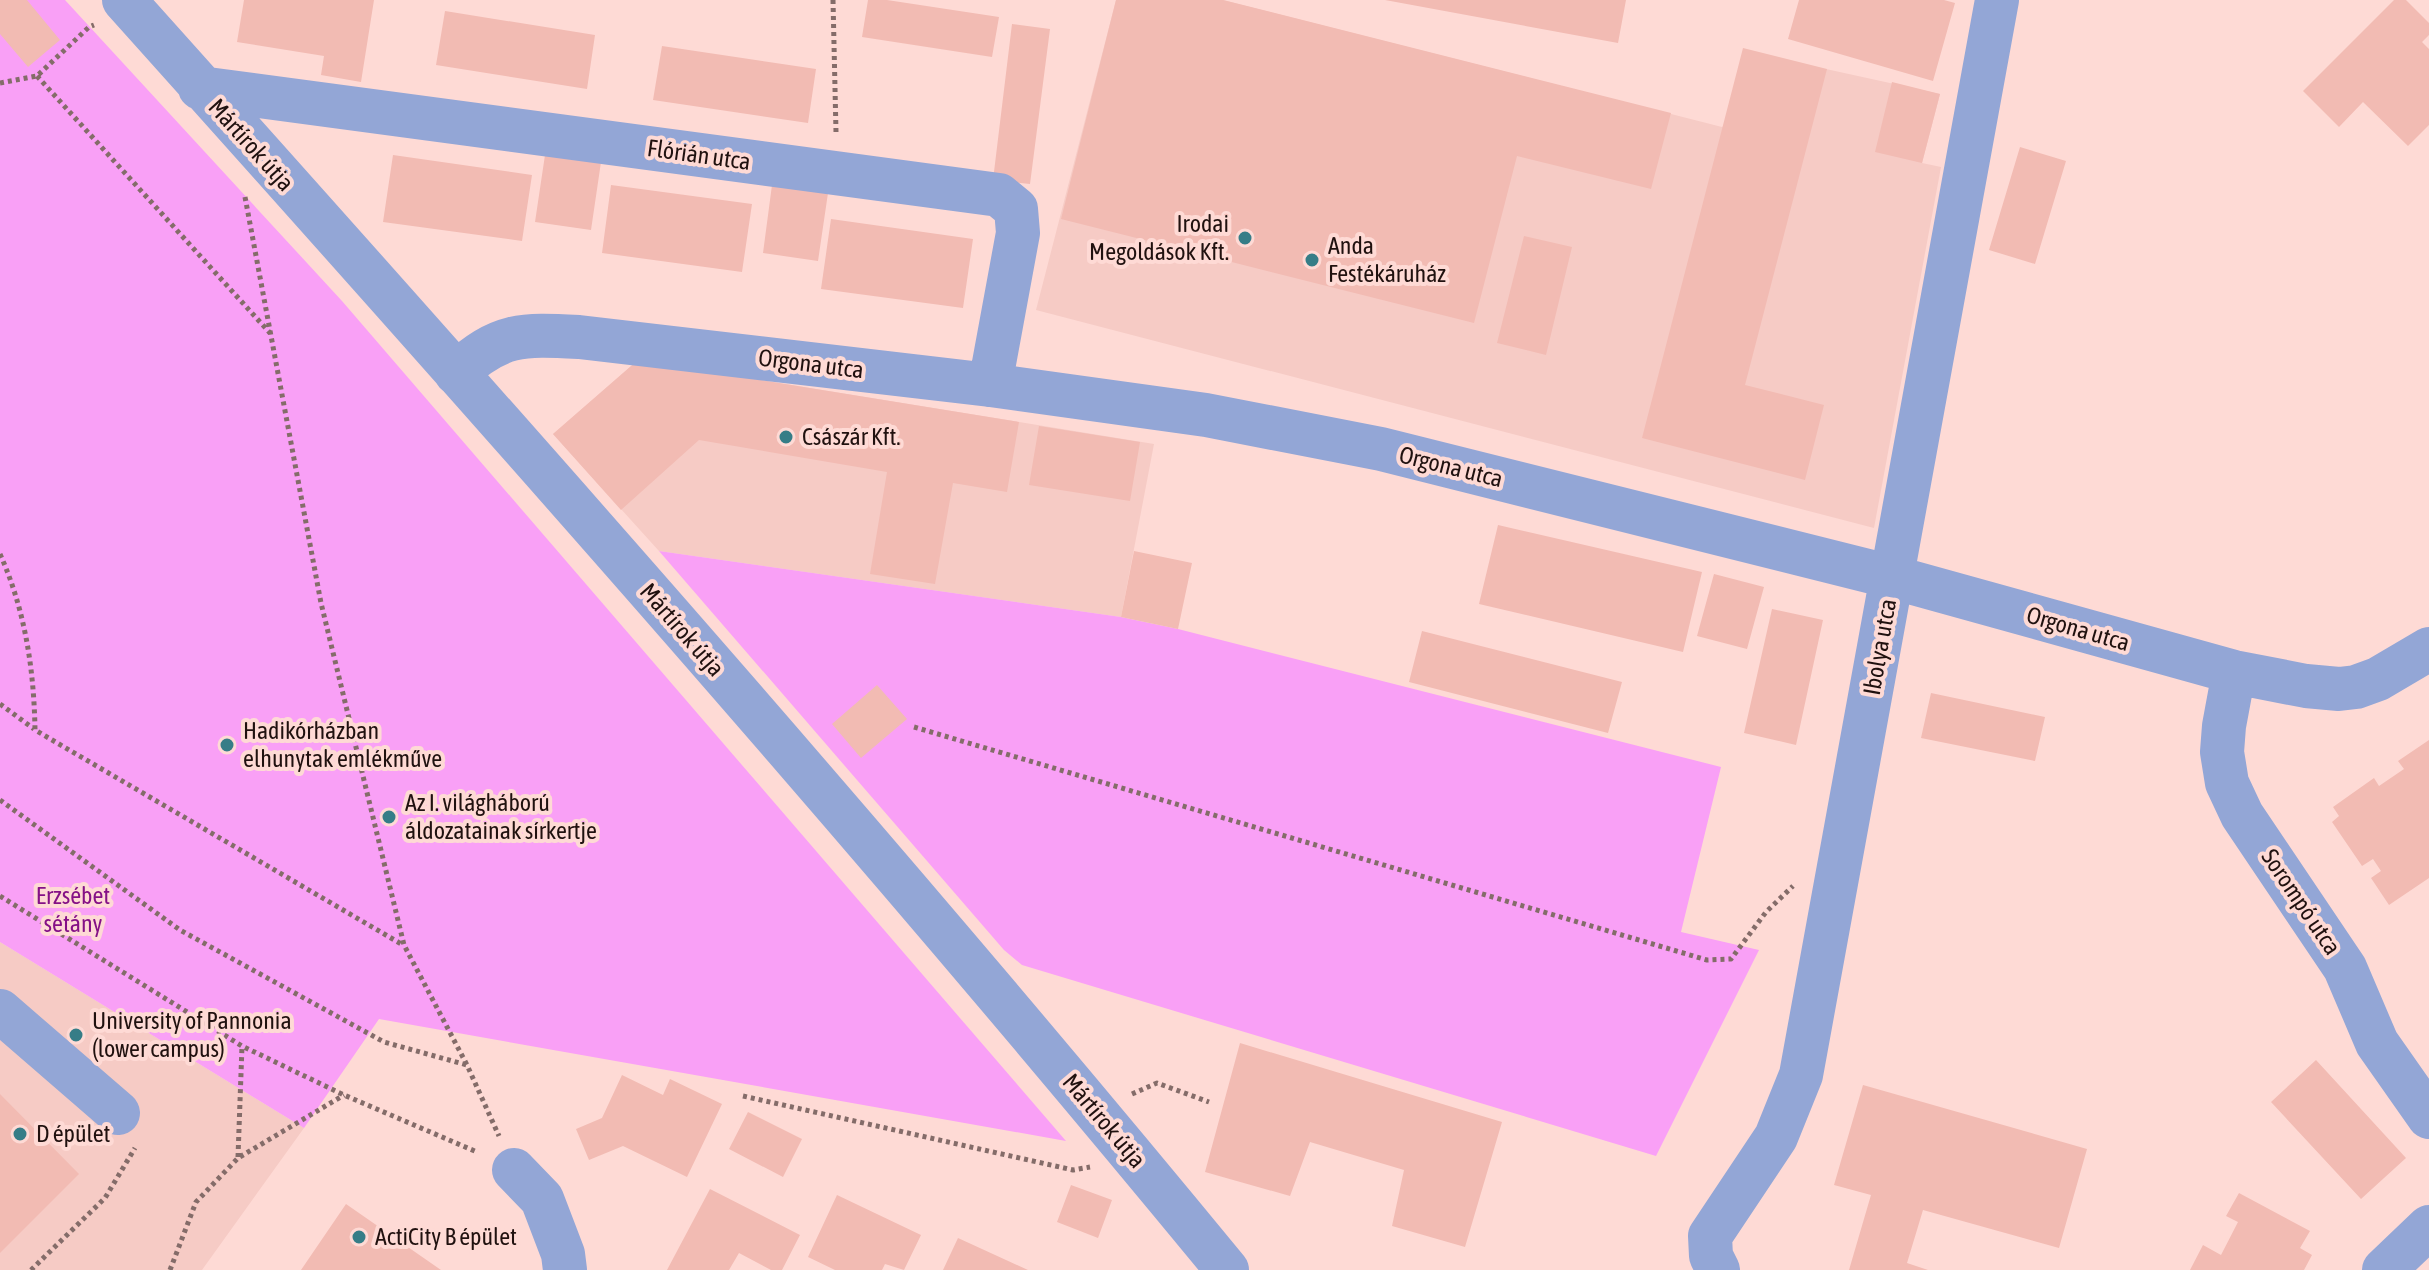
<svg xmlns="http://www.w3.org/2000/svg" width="2429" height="1270" viewBox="0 0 2429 1270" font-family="'Asap Condensed',sans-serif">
<rect width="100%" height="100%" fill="#fedad5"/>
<!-- built -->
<path fill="#f6cbc5" d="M1116 0H1223L1722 127 1826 69 1940 94 1922 163 1941 167 1874 528 1036 310Z
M638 360 1154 444 1121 617 659 551 553 434Z
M0 942 304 1128 202 1270H0Z"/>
<!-- green -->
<path fill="#f9a0f6" d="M0 0H65L342 301 1066 1141 379 1019 304 1128 0 942Z
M659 551 1121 617 1178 629 1721 767 1681 932 1759 950 1656 1156 1022 965 1004 950Z"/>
<!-- building -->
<path fill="#f2bbb3" d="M0 0H27L60 40 28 67 0 34Z
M244 0H374L361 82 321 75 324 56 237 42Z
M868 0H887L999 17 992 57 862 37Z
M1116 0H1223L1671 113 1651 189 1517 156 1474 323 1061 219Z
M1385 0H1626L1618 43Z
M1799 0H1944L1955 3 1933 81 1788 39Z
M2394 0H2406L2429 23V35L2422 42 2429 49V125L2408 146 2363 102 2339 127 2303 91Z
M445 11 595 35 587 89 436 65Z
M1012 24 1050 29 1030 184 993 180Z
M662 46 816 69 808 123 653 100Z
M1743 48 1827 69 1745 385 1824 405 1805 480 1642 438Z
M1892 82 1940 94 1922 163 1875 152Z
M2020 147 2066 161 2035 264 1989 250Z
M393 155 532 175 522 241 383 222Z
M545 155 601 162 591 230 535 222Z
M611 185 752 204 742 272 602 253Z
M772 185 828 193 818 261 763 253Z
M831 219 973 239 963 308 821 289Z
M1524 236 1572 247 1546 355 1497 343Z
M638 360 1019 422 1007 492 953 483 935 584 870 574 887 472 699 440 621 510 553 434Z
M1039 426 1140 442 1130 501 1029 485Z
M1498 525 1702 572 1683 652 1479 604Z
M1134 551 1192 563 1178 629 1121 617Z
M1714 574 1764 587 1747 649 1697 636Z
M1772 609 1823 620 1796 745 1744 733Z
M1422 631 1622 682 1608 733 1409 682Z
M877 685 907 719 861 758 832 724Z
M1931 693 2045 717 2035 761 1921 738Z
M2429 740V878L2389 905 2371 878 2381 871 2373 859 2362 866 2332 822 2339 816 2333 807 2374 778 2379 786 2404 769 2398 761Z
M1240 1043 1502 1122 1465 1247 1392 1226 1404 1170 1310 1142 1290 1196 1205 1172Z
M2316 1060 2406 1158 2361 1199 2271 1102Z
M622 1075 663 1095 670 1079 722 1104 687 1177 623 1146 589 1160 576 1129 602 1118Z
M1863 1085 2087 1149 2059 1248 1923 1210 1907 1263 1928 1270H1849L1871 1195 1834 1185Z
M0 1094 79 1174 0 1253Z
M748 1112 802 1139 783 1177 729 1149Z
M1071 1185 1112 1200 1098 1238 1057 1222Z
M710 1189 800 1235 782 1270H771L739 1253 729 1270H667Z
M2239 1193 2310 1231 2300 1248 2312 1255 2304 1270H2190L2203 1245 2221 1255 2238 1222 2226 1216Z
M837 1195 921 1235 904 1270 885 1264 882 1270H835L808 1257Z
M346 1204 441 1270H301Z
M958 1238 1028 1270H943Z"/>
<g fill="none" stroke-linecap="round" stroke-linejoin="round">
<!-- path -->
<path stroke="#846c69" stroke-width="5" stroke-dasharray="4 4" stroke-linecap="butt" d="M833 0 836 132
M37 76 270 333
M0 83 37 76 89 27 94 25
M245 197 321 603 404 945 467 1065 499 1136
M0 554C25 610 34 669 35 730L403 945
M0 704 34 729
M914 727 1707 960 1731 959 1766 912 1793 886
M0 800 180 930 384 1042 467 1065
M0 896 242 1046 344 1095 477 1152
M1132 1094 1157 1083 1209 1102
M743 1096 1073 1170 1090 1167
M238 1157 242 1046
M31 1270 105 1198 135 1148
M170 1270 196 1202 238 1158 344 1095"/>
<!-- minor -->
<path stroke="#93a6d6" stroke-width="44" d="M124 0C498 417 871 837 1227 1270
M200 88 999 195 1016 209 1018 233 990 385
M456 373C500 333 521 334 579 337L990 385 1206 415 1381 449 1892 577 2234 672 2306 686 2339 689 2356 687 2378 679 2429 649
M2234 672 2224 726 2222 752 2227 783 2242 815 2345 968 2377 1043 2429 1117
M0 1011 118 1113
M514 1170 542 1199 563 1254 565 1270
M1718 1270 1711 1256 1710 1236 1776 1137 1801 1075 1997 0
M2384 1270 2429 1227"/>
</g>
<!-- markers -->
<g fill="#367d87" stroke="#fedad5" stroke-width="3">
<circle cx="1245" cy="238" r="8"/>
<circle cx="1312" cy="260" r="8"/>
<circle cx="786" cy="437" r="8"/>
<circle cx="227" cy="745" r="8"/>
<circle cx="389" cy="817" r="8"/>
<circle cx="76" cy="1035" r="8"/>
<circle cx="20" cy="1134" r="8"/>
<circle cx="359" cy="1237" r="8"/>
</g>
<g text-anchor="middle" stroke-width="8" stroke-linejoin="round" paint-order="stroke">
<!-- street labels -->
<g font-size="24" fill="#20110f" stroke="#fedad5">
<text transform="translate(251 145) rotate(48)" y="8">Mártírok útja</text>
<text transform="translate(699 155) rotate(8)" y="8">Flórián utca</text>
<text transform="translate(811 364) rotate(7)" y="8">Orgona utca</text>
<text transform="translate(1451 467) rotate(14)" y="8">Orgona utca</text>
<text transform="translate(2078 629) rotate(16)" y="8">Orgona utca</text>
<text transform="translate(682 630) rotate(49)" y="8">Mártírok útja</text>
<text transform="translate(1880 647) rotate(-80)" y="8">Ibolya utca</text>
<text transform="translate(2301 902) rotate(56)" y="8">Sorompó utca</text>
<text transform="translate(1104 1121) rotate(50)" y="8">Mártírok útja</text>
</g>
<!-- poi labels -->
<g font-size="24" fill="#20110f" stroke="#fedad5" text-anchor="start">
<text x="1229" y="232" text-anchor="end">Irodai<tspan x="1229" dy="28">Megoldások Kft.</tspan></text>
<text x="1328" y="254">Anda<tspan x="1328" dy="28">Festékáruház</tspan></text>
<text x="802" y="445">Császár Kft.</text>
<text x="243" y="739">Hadikórházban<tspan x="243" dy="28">elhunytak emlékműve</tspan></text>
<text x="405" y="811">Az I. világháború<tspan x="405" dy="28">áldozatainak sírkertje</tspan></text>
<text x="92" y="1029">University of Pannonia<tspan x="92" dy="28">(lower campus)</tspan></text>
<text x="36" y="1142">D épület</text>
<text x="375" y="1245">ActiCity B épület</text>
</g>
<!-- park labels -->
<g font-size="24" fill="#851086" stroke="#fedad5">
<text x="73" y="904">Erzsébet<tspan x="73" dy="28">sétány</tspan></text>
</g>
</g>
</svg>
